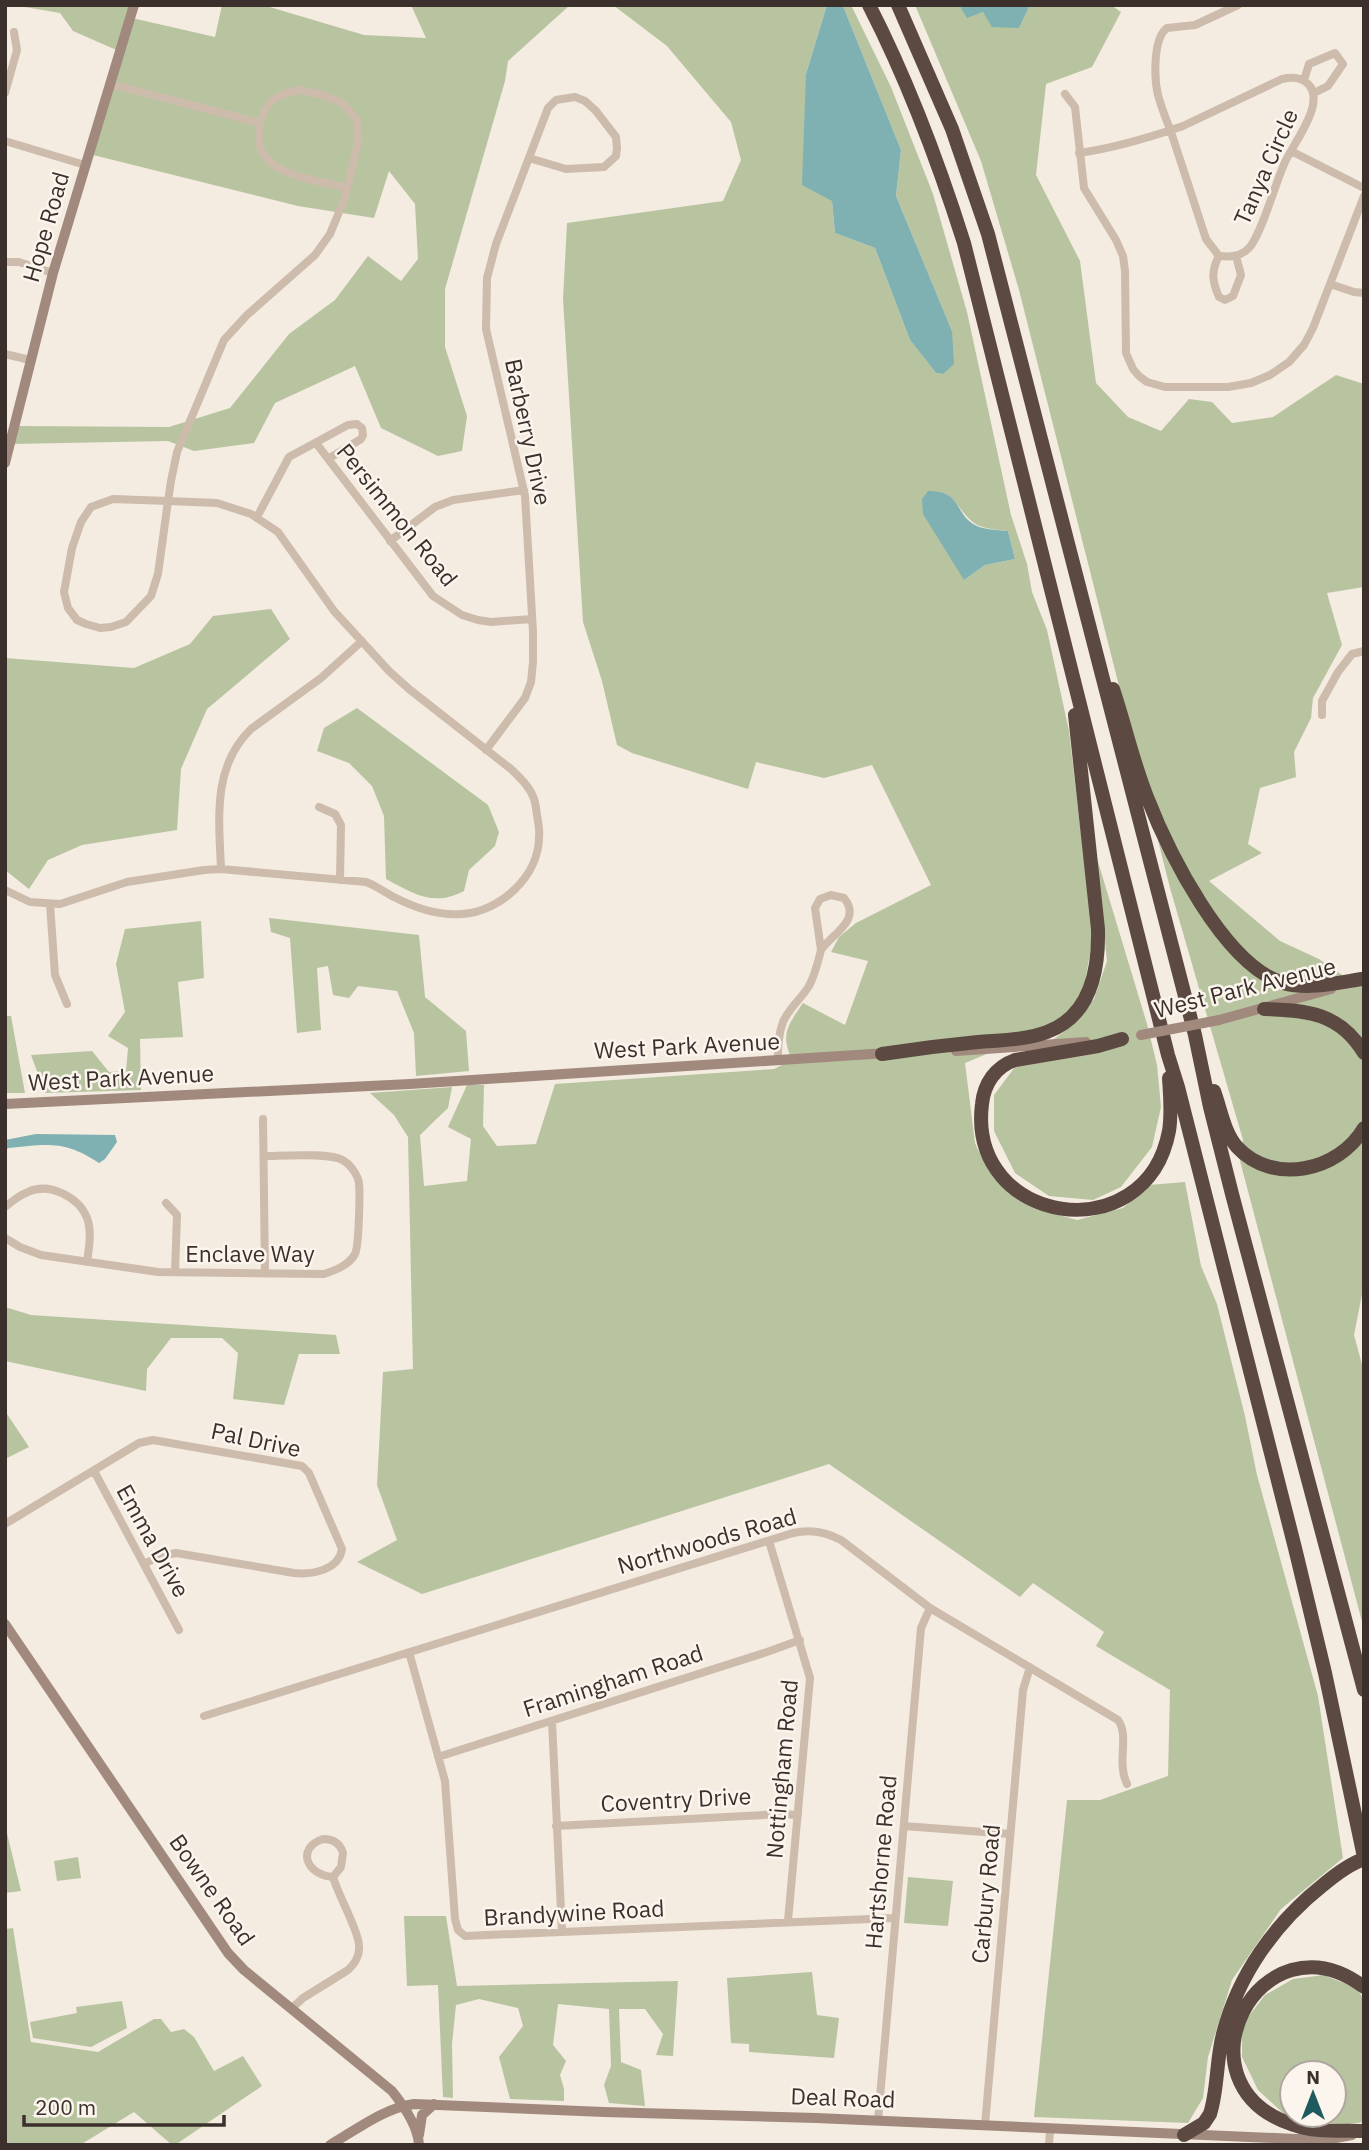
<svg xmlns="http://www.w3.org/2000/svg" width="1369" height="2150" viewBox="0 0 1369 2150" font-family="'IBM Plex Sans',sans-serif">
<rect width="100%" height="100%" fill="#f4ebe1"/>
<!-- green -->
<path fill="#b8c4a0" fill-rule="evenodd" d="M13 5H129L132 18 215 37 222 5H263L364 35 426 38 411 5H570L508 61 505 81 445 289V347L467 416 462 451 438 456 381 428 355 366 275 403 254 443 194 451 168 441 11 444 16 426 169 427 230 408 289 334 335 300 368 256 401 281 418 259 415 204 389 171 374 218 298 206 89 154 121 52 73 31 60 13Z
M613 5H827L806 74 832 201 835 233 875 248 910 340 936 373 943 374 952 331 896 196 901 150 843 6 840 5H851L891 87 933 194 967 312 1011 515 1027 564 1032 592 1047 630 1069 731 1093 937 1082 998 1052 1027 965 1063 975 1143 979 1152 1003 1183 1033 1208 1077 1220 1123 1208 1149 1185 1185 1182 1201 1266 1217 1304 1245 1416 1257 1475 1318 1696 1343 1858 1281 1909 1232 1980 1208 2057 1203 2098 1188 2123 1034 2117 1067 1800H1100L1168 1776 1170 1690 1096 1646 1104 1632 1033 1583 1020 1597 829 1464 422 1594 357 1562 397 1540 377 1485 383 1372 413 1369 408 1137 394 1115 370 1093 452 1087 448 1108 420 1135 424 1186 467 1181 471 1139 448 1127 467 1085H484L483 1126 497 1146 536 1144 555 1084 774 1069 792 1060C780 1034 788 1025 803 1003L845 1025 868 961 831 952 839 937 856 923 931 885 872 765 824 778 756 762 748 789 632 753 617 745 602 681 583 622 563 299 567 223 723 201 741 160 731 122 667 46ZM953 499C973 525 974 528 1008 531L1015 559 985 565 964 580Z
M915 5H959L967 17 983 12 1019 28 1030 5H1111L1121 12 1092 67 1046 84 1036 175 1080 261 1096 383 1128 417 1161 431 1189 399 1212 402 1232 423 1273 417 1336 375 1364 384V587L1327 593 1342 645 1313 698 1311 718 1294 752 1296 777 1260 788 1248 844 1262 853 1209 881 1280 941 1319 959 1358 986 1364 985V1284L1354 1335 1364 1372V1629L1240 1161 1243 1140 1170 888 1019 290 981 161Z
M271 609 290 639 207 709 181 769 177 830 82 845 48 860 29 889 5 870V658L134 668 190 644 213 616Z
M357 708 488 805 499 832 495 846 469 870 464 891C434 907 414 894 386 879L384 816 372 786 349 763 317 751 324 728Z
M1096 855 1147 1024 1157 1065 1161 1107 1152 1147 1121 1187 1093 1200 1049 1196 1015 1173 994 1131V1095L1015 1067 1065 1031 1094 999 1107 961Z
M269 918 419 935 425 997 466 1031 469 1071 416 1076 414 1033 397 991 358 986 349 998 333 995 328 966 317 968 321 1030 297 1033 290 938 271 932Z
M201 921 204 978 178 982 183 1037 140 1039 141 1090 45 1093 31 1055 92 1051 109 1072 126 1071 128 1048 108 1036 125 1012 116 964 125 929Z
M5 1016H11L25 1093H5Z
M5 1307 31 1315 336 1335 340 1354H299L284 1405 233 1399 238 1353 222 1338H171L147 1369 146 1391 5 1361Z
M5 1411 29 1447 5 1459Z
M5 1825 21 1891 5 1893Z
M78 1857 81 1878 57 1881 54 1861Z
M908 1877 953 1881 948 1926 904 1923Z
M404 1916H446L457 1986 678 1981 673 2056 656 2055 663 2034 645 2009H619L621 2062 641 2070 645 2106 609 2103 604 2085 611 2066 609 2009 558 2004 553 2045 566 2061 560 2075 564 2089V2101L510 2099 499 2057 523 2026 518 2008 479 1999 456 2005 452 2044 453 2098 443 2097 438 1985 407 1986Z
M13 1928 31 2042 98 2052 154 2019H161L171 2032 184 2029 194 2037 214 2071 243 2056 262 2086 175 2145H172L134 2112 80 2145H5V1929Z
M812 1972 817 2015 839 2018 834 2058 749 2052V2044L731 2043 727 1978Z
M1324 1975 1356 1988 1364 1999V2122L1349 2124 1312 2123 1284 2114 1258 2090 1242 2057V2025L1265 1995 1293 1979ZM1292 2073H1334V2115H1292Z
M122 2001 127 2028 91 2047 33 2038 30 2022 77 2013 76 2007Z"/>
<!-- water -->
<path fill="#7fb0b2" d="M827 5 843 6 901 150 896 196 952 331 954 364 943 374 936 373 910 340 875 248 835 233 832 201 802 185 806 74Z
M959 5H1030L1019 28 992 27 983 12 967 18Z
M928 491C963 491 954 514 975 525 985 530 997 530 1008 531L1015 559 985 565 964 580 923 514 922 499Z
M36 1134 115 1135 117 1142 105 1159 99 1163C65 1140 47 1144 8 1148L5 1151V1140Z"/>
<g fill="none" stroke-linecap="round" stroke-linejoin="round">
<!-- street -->
<path stroke="#cdbbac" stroke-width="8" d="M1304 80 1309 64 1335 53 1343 64 1328 86 1314 93
M5 93 17 50 14 32
M1065 94 1075 107 1084 188 1116 240 1123 256 1125 271 1126 353 1133 369 1139 376 1147 382 1165 387H1228L1251 383 1270 375 1289 362 1304 345 1313 328 1364 196
M260 123C259 131 258 139 260 146 267 176 322 181 347 188
M5 141 85 165
M1291 151 1364 188
M1079 153C1115 148 1148 138 1183 126L1282 79C1291 77 1301 77 1308 84 1327 102 1293 144 1285 162 1276 181 1261 236 1249 248 1240 257 1230 257 1219 256L1206 239C1195 206 1185 174 1174 141 1169 126 1162 110 1158 95 1154 78 1153 38 1167 28L1195 25 1238 5
M1219 256C1211 271 1212 281 1219 297L1225 300 1233 296 1241 275 1236 256
M5 262H19L53 273
M1330 284 1354 292 1364 293
M5 354 30 360
M316 443 433 596 462 615 478 620 491 622 532 619
M257 517 289 457 348 425 357 424 362 428 363 435 361 439 328 459
M390 541 435 507 453 500 524 490
M1322 715V701L1338 672 1352 654 1364 651
M486 750 525 698 531 682 533 662V632L525 496 486 329 487 278 496 244 548 108 556 100 575 97 585 101 596 111 616 137 617 148 616 156 604 167 566 169 529 158
M319 807 335 814 341 825 340 880
M221 869C219 819 212 767 251 729L321 678 362 641
M5 890 30 902 60 904 127 882 204 870 221 869 366 882C377 886 384 892 394 897 415 908 438 916 462 914 500 912 539 876 539 837 540 830 538 822 537 815 536 810 536 804 534 799 530 787 520 778 511 769L409 689 389 671 334 611 278 532 251 514 217 503 168 501 113 499 91 507 81 522 72 548 64 592 68 608 77 620 86 624 100 628 111 627 126 622 151 596 158 574 168 501 171 481 177 452 224 340 247 315 315 255 330 234 344 200 358 143 357 120 342 103 320 94 298 90 286 93 272 100 265 110 260 123 110 84
M831 895 844 898C862 920 833 933 821 950L815 908 820 899Z
M50 904 55 975 67 1004
M778 1061C778 1048 778 1035 783 1022 789 1008 801 999 809 986 815 975 818 962 821 950
M263 1119 265 1272
M166 1203 177 1215 175 1272
M5 1207C11 1202 20 1195 28 1192 49 1182 79 1197 87 1218 92 1231 89 1248 87 1262
M5 1238 20 1247 41 1255 158 1272 324 1274C336 1270 349 1265 355 1254 359 1246 360 1194 359 1183 358 1176 351 1165 344 1161 332 1152 281 1156 264 1156
M94 1471 179 1630
M5 1524 139 1443 153 1440 302 1466 309 1473 342 1549C339 1570 312 1575 294 1573L176 1553 160 1556 144 1564
M769 1541 810 1678 788 1921
M409 1652 445 1781 455 1919 458 1930 465 1936 895 1918
M204 1716 793 1533C811 1529 825 1532 841 1540L930 1608 1118 1720C1130 1737 1116 1761 1127 1784
M552 1721 562 1932
M438 1757 767 1652 800 1640
M556 1826 781 1814 798 1815
M904 1826 1010 1834
M323 1839C333 1839 340 1843 343 1853L341 1867 333 1877C306 1875 296 1848 323 1839Z
M292 2008 303 1998 348 1970C355 1963 360 1956 359 1945 358 1929 338 1895 333 1877
M878 2120 921 1628 930 1608
M985 2125 1023 1690 1030 1667
M1049 2145 1050 2129"/>
<!-- secondary -->
<path stroke="#a18a7d" stroke-width="10" d="M5 463 53 273 134 5
M1219 1020 1331 989
M956 1051 1086 1042
M5 1104 410 1084 887 1053
M5 1624 228 1953 244 1970 392 2091C404 2106 418 2126 419 2145
M419 2135 422 2115 434 2104
M330 2145C356 2130 384 2108 414 2104L604 2112 816 2118 1296 2139 1336 2138 1352 2135"/>
<!-- highway -->
<path stroke="#5c4a42" stroke-width="14" d="M869 5C908 81 938 161 964 243L1168 1055 1178 1087 1295 1548 1325 1673 1364 1857
M898 5 952 129 988 234 1195 1035 1210 1107 1232 1194 1364 1690
M1113 689C1125 725 1133 762 1147 797 1168 851 1224 965 1283 983 1308 990 1337 983 1362 979
M1264 1009C1307 1010 1340 1013 1364 1053
M1122 1039 1098 1046 1015 1060C995 1067 984 1084 982 1104 967 1225 1146 1253 1169 1131 1172 1113 1170 1095 1169 1078
M882 1054C914 1049 946 1045 978 1042 1001 1040 1026 1040 1047 1032 1091 1016 1099 970 1098 929L1075 715
M1214 1091C1221 1110 1224 1132 1237 1147 1273 1186 1339 1171 1364 1128
M1364 1987C1260 1909 1169 2085 1294 2125 1316 2133 1341 2130 1364 2131
M1184 2135 1204 2123 1210 2114C1218 2089 1216 2061 1223 2034 1238 1975 1275 1923 1323 1885 1335 1875 1349 1864 1364 1859"/>
<!-- secondary-bridge -->
<path stroke="#a18a7d" stroke-width="10" d="M1141 1035 1219 1020"/>
</g>
<g text-anchor="middle" stroke-width="5" stroke-linejoin="round" paint-order="stroke">
<!-- street labels -->
<g font-size="23" fill="#3b302b" stroke="#fbf5ee">
<text transform="translate(1266 167) rotate(-66)" y="8">Tanya Circle</text>
<text transform="translate(46 227) rotate(-74)" y="8">Hope Road</text>
<text transform="translate(528 432) rotate(78)" y="8">Barberry Drive</text>
<text transform="translate(397 515) rotate(51)" y="8">Persimmon Road</text>
<text transform="translate(1245 988) rotate(-14)" y="8">West Park Avenue</text>
<text transform="translate(687 1046) rotate(-3)" y="8">West Park Avenue</text>
<text transform="translate(121 1078) rotate(-3)" y="8">West Park Avenue</text>
<text x="250" y="1262">Enclave Way</text>
<text transform="translate(256 1440) rotate(12)" y="8">Pal Drive</text>
<text transform="translate(153 1541) rotate(61)" y="8">Emma Drive</text>
<text transform="translate(707 1541) rotate(-16)" y="8">Northwoods Road</text>
<text transform="translate(613 1681) rotate(-18)" y="8">Framingham Road</text>
<text transform="translate(782 1769) rotate(-85)" y="8">Nottingham Road</text>
<text transform="translate(676 1800) rotate(-3)" y="8">Coventry Drive</text>
<text transform="translate(881 1862) rotate(-85)" y="8">Hartshorne Road</text>
<text transform="translate(212 1890) rotate(55)" y="8">Bowne Road</text>
<text transform="translate(986 1894) rotate(-85)" y="8">Carbury Road</text>
<text transform="translate(574 1913) rotate(-3)" y="8">Brandywine Road</text>
<text transform="translate(843 2098) rotate(2)" y="8">Deal Road</text>
</g>
</g>
<!-- border -->
<rect width="1369" height="2150" fill="none" stroke="#3b302b" stroke-width="14"/>
<!-- north arrow -->
<g transform="translate(1313 2094)"><circle r="33" fill="#fbf5ee" stroke="#aea6a0" stroke-width="2"/>
<path d="M0-5L12 26L0 18L-12 26Z" fill="#1f5a5e"/>
<text y="-10" font-size="19" font-weight="bold" text-anchor="middle" fill="#3b302b">N</text>
</g>
<!-- scale -->
<path d="M24 2115v10h200v-10" fill="none" stroke="#3b302b" stroke-width="3.5"/>
<text x="35" y="2115" font-size="21" fill="#3b302b" stroke="#fbf5ee" stroke-width="5" paint-order="stroke">200 m</text>
</svg>
